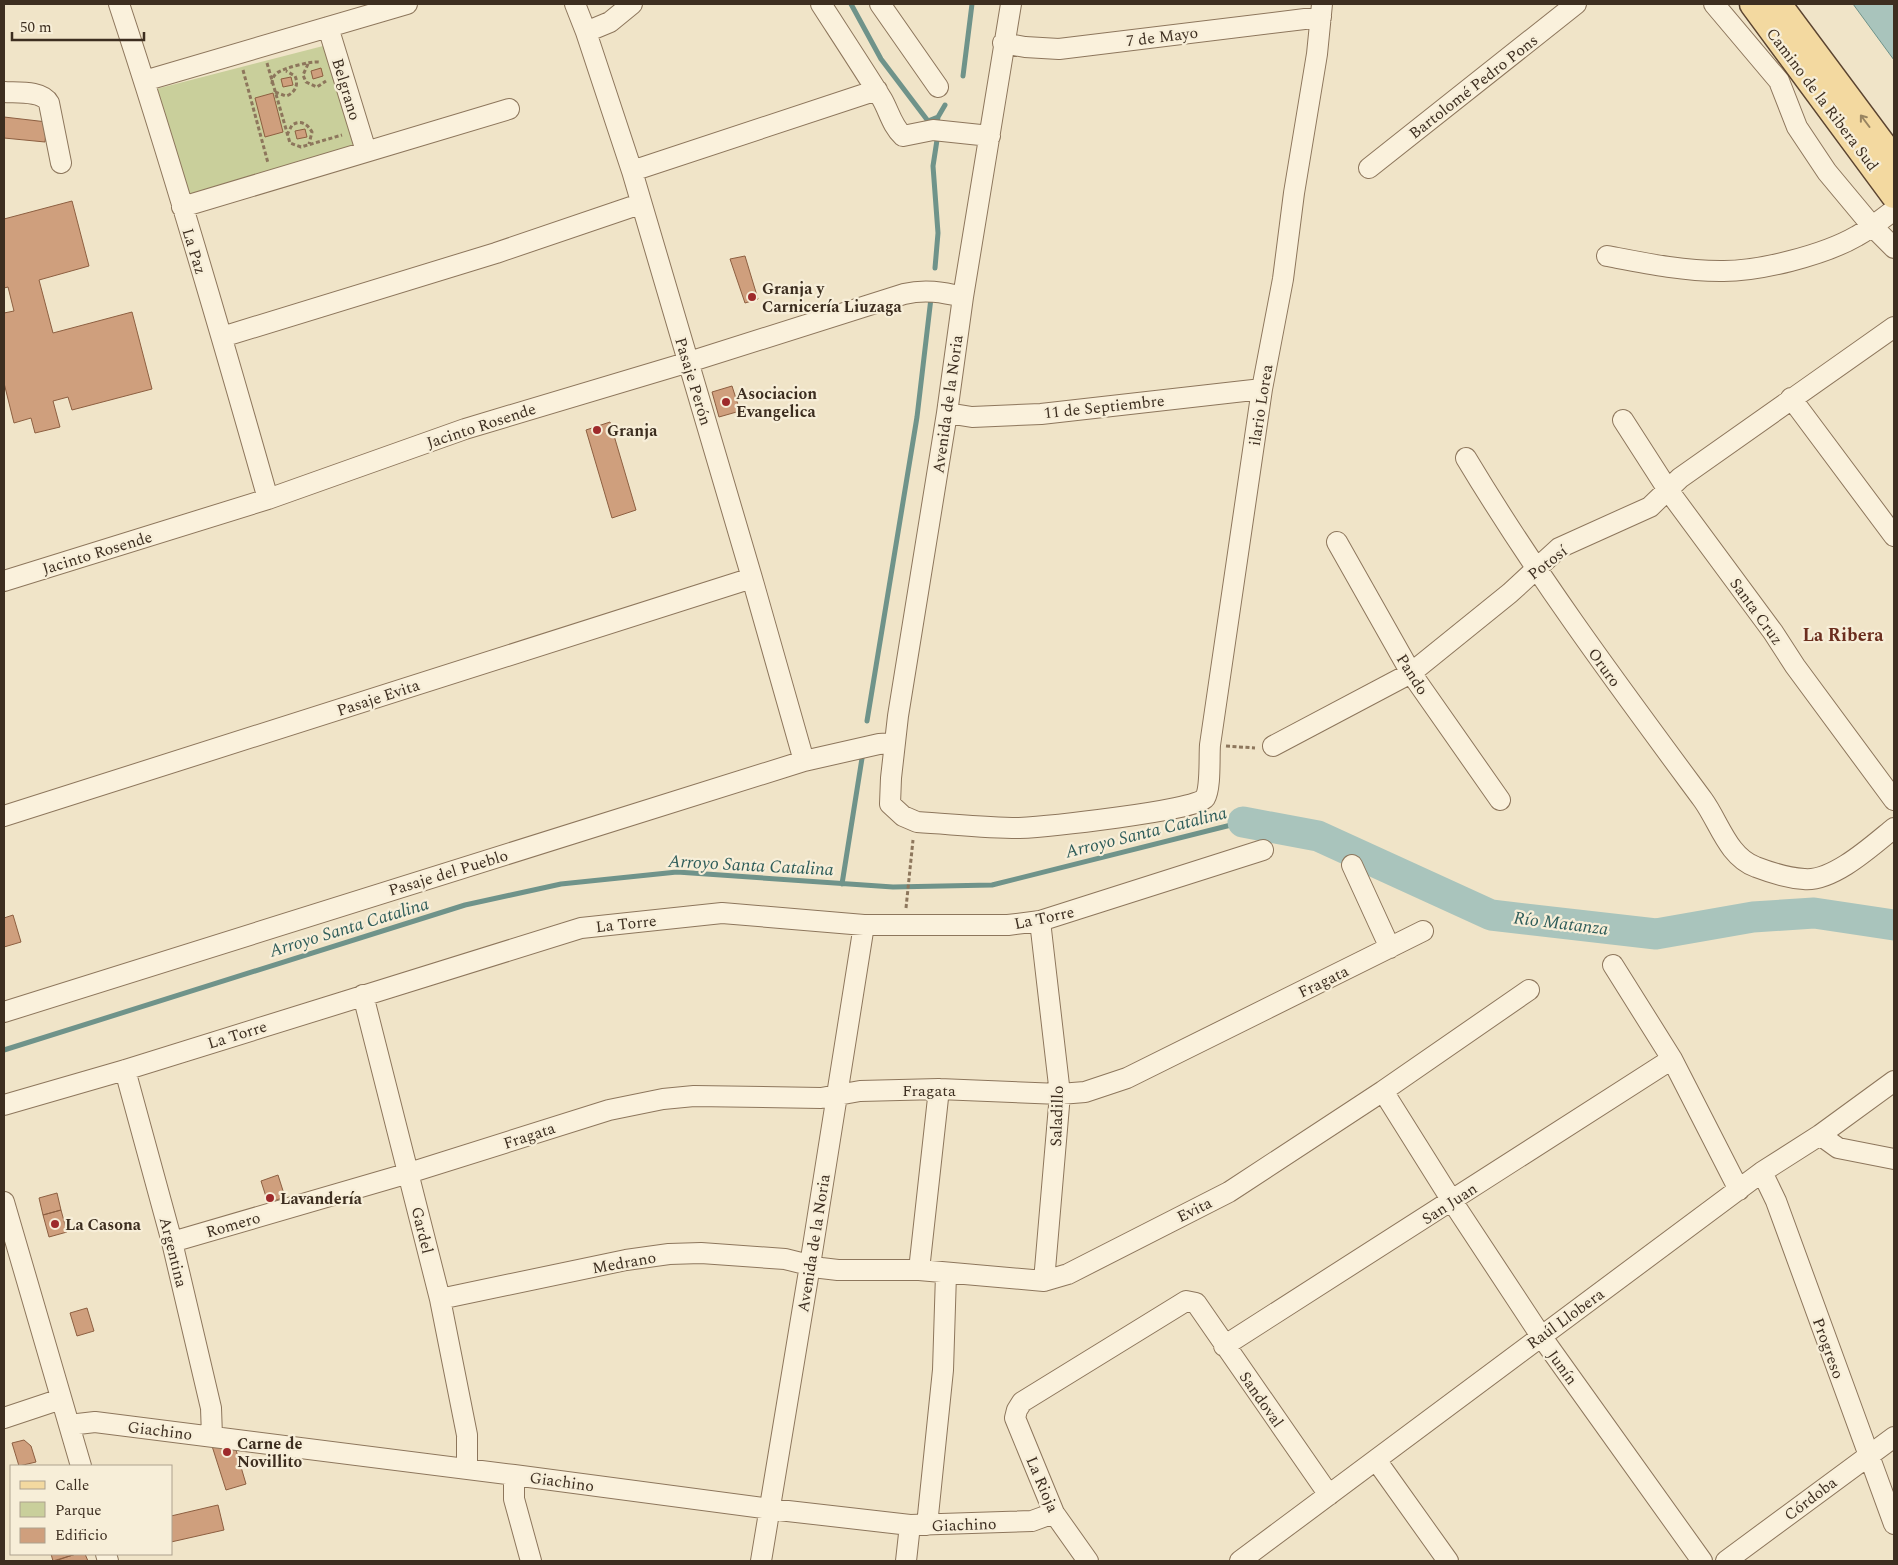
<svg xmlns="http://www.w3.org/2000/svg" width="1898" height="1565" viewBox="0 0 1898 1565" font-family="Spectral,serif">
<rect width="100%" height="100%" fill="#f0e4c8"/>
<!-- green -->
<path fill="#c9cf9b" d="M327 45 354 147 184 198 156 89Z"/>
<!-- water -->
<path fill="#a9c4bc" stroke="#6f938a" d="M1853 4H1894V60Z"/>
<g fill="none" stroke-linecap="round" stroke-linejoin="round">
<!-- stream -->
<path stroke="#6f938a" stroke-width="5" d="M851 4 881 59 928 121 938 117 937 124
M963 76 972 4
M938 117 945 105
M935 268 938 233 933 166 937 140
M867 721 917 417 931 298
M842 884 863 752
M4 1050 465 905 561 884 677 872 893 887 992 885 1243 822"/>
<!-- river -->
<path stroke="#a9c4bc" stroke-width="31" d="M1243 822 1318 836 1491 915 1656 934 1753 917 1814 913 1894 925"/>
</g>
<!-- building -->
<path fill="#cf9f7d" stroke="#8d5f41" d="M321 68 323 76 313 79 311 71Z
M291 77 293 85 283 87 281 79Z
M273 93 283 132 265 137 255 98Z
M4 117 47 122 45 142 4 138Z
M305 129 307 137 297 139 295 131Z
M72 201 89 266 39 280 53 333 132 312 152 389 72 410 68 397 53 401 60 427 35 433 31 418 14 423 4 383V313L14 311 8 287 4 288V219Z
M745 256 758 299 745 303 730 259Z
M732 386 740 411 719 417 712 392Z
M610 422 636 510 612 518 586 430Z
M13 915 21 942 4 947V918Z
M278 1175 285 1197 268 1203 261 1181Z
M57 1193 61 1210 43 1215 39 1198Z
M61 1210 67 1232 49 1237 43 1215Z
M87 1308 94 1331 77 1336 70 1313Z
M24 1440 31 1446 36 1462 19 1466 12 1443Z
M212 1446 236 1450 246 1484 226 1490Z
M218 1505 224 1530 171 1542V1516Z
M51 1554H76L53 1561Z
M76 1554H85L88 1561H55Z"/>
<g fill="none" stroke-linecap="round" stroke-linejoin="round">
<!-- minor casing -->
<g stroke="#8d765c" stroke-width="22">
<path id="minor" d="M119 4C173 167 221 333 268 499
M575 4 586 32 632 171 752 578 804 761
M821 4C841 35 862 67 882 99 889 111 892 126 903 136L933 130 990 136
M880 4 938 87
M1011 4 963 297 947 413 898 716 891 778 890 804 903 816 917 822C951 824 986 828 1019 828 1043 827 1196 811 1205 798 1211 788 1209 757 1210 745L1262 389 1283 279 1294 193 1317 54 1322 4
M1714 4 1779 81 1797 127 1827 172 1872 226 1894 248
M328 27 366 151
M586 32 610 22 632 4
M1003 43 1025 47 1059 49 1321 17
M144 81 407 4
M4 92C16 93 42 90 49 103L61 163
M1369 168 1576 4
M632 171 877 90
M182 207 509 109
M1607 256C1644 263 1682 271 1720 271 1758 272 1824 255 1857 236 1870 229 1882 219 1894 210
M222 337 496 253 640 204
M1791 398 1894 536
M947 413 972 417 1041 414 1262 389
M1623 420 1668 490 1773 632 1795 666 1894 800
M1466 458C1538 578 1621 689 1703 800 1719 822 1728 857 1756 867 1769 872 1790 878 1804 879 1833 882 1873 845 1894 828
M1337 542 1411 673 1500 800
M4 581 268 499 465 429 689 362 904 294C925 289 942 292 963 297
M1273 746 1411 673 1510 593 1559 548 1650 507 1680 478 1894 327
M4 816 752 578
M1352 865 1390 948
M1040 921 1060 1094 1044 1281
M1613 965 1672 1059 1739 1190
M363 995 440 1299 467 1435V1469
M4 1012 804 761 879 744 895 743
M125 1070 172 1242 211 1408 212 1436
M1383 1091 1452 1201 1541 1336 1702 1561
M4 1105 125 1070 581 928 722 913 864 925H1008L1040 921 1263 850
M1820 1135 1838 1148 1894 1159
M1762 1172 1776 1201 1894 1524
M4 1202 81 1466
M172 1242 409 1173 609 1110 663 1099 694 1096 821 1098 860 1091 939 1089 1060 1094 1085 1092 1127 1078 1423 931
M919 1270 939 1089
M440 1299 626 1260 669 1254 701 1253 785 1259 821 1268 838 1270H919L1044 1281 1068 1274 1229 1192 1383 1091 1529 990
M1224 1346 1672 1059
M4 1418 61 1399
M69 1425 95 1422 514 1475 770 1509 910 1525 1032 1521 1054 1513
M1376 1460 1448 1561
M514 1475V1499L531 1561
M927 1525 943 1370 946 1274
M106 1554 108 1561
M761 1561 810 1265 864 925
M906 1561 910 1525
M1088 1561 1054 1513 1015 1418 1017 1410 1022 1402 1186 1301 1196 1303 1329 1495
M1240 1561 1762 1172 1820 1135 1894 1081
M1726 1561 1894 1437"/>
</g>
<!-- major casing -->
<g stroke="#5b4430" stroke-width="29">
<path id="major" d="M1753 4 1894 195
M1778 4 1894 160"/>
</g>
<!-- path -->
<path stroke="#8d765c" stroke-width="3" stroke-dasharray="4 2.5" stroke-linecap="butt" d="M267 63 290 143 301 147 342 135
M308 64 303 75 306 82 317 87 326 81
M243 70 268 163
M272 84C272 80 273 76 277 73 283 68 311 61 319 62
M275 92 286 96C295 93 299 85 295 76L286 71
M287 135 292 125C300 120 307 123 312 132L309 144
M1226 746 1255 748
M906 908 913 840"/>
<!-- minor -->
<use href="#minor" stroke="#faf1dc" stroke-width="20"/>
<!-- major -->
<use href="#major" stroke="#f3d9a0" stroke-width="26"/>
</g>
<!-- one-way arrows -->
<defs><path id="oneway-shaft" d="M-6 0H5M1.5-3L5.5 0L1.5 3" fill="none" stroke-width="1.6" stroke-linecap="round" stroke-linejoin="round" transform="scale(1.25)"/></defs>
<use stroke="#988460" href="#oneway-shaft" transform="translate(1865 121) rotate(-127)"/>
<!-- markers -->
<g fill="#9e2a2b" stroke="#f7eed8" stroke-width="2">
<circle cx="752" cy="297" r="5"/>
<circle cx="726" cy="402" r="5"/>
<circle cx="597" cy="430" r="5"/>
<circle cx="270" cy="1198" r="5"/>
<circle cx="55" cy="1224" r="5"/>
<circle cx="227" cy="1452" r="5"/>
</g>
<g text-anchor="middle" stroke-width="4.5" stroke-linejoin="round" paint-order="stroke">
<!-- street labels -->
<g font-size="16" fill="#3d2e20" stroke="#f7eed8">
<text transform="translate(1162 36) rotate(-7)" y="6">7 de Mayo</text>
<text transform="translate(1473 86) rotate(-38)" y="6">Bartolomé Pedro Pons</text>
<text transform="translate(347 89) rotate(73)" y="6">Belgrano</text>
<text transform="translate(1823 99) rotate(53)" y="6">Camino de la Ribera Sud</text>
<text transform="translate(195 251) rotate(73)" y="6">La Paz</text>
<text transform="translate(694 381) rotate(73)" y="6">Pasaje Perón</text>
<text transform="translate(947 404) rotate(-82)" y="6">Avenida de la Noria</text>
<text transform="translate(1260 405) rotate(-81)" y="6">ilario Lorea</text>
<text transform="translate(1104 406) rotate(-6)" y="6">11 de Septiembre</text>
<text transform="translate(481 425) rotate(-18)" y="6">Jacinto Rosende</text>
<text transform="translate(97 552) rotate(-17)" y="6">Jacinto Rosende</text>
<text transform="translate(1547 562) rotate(-38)" y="6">Potosí</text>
<text transform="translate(1757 611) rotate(54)" y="6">Santa Cruz</text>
<text transform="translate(1605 667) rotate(54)" y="6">Oruro</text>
<text transform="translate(1413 674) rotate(58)" y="6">Pando</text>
<text transform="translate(378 697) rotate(-18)" y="6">Pasaje Evita</text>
<text transform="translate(448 872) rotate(-17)" y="6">Pasaje del Pueblo</text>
<text transform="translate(1044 917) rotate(-12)" y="6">La Torre</text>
<text transform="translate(626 923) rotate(-6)" y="6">La Torre</text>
<text transform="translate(1323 981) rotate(-26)" y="6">Fragata</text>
<text transform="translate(237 1034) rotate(-17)" y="6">La Torre</text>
<text x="929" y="1096">Fragata</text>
<text transform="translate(1056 1116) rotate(-88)" y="6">Saladillo</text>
<text transform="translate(529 1135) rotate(-18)" y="6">Fragata</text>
<text transform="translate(1449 1203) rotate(-33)" y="6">San Juan</text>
<text transform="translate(1194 1209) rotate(-26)" y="6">Evita</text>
<text transform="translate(233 1224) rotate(-16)" y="6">Romero</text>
<text transform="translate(423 1230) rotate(76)" y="6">Gardel</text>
<text transform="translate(813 1243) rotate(-81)" y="6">Avenida de la Noria</text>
<text transform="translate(174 1252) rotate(76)" y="6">Argentina</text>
<text transform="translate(624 1262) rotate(-10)" y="6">Medrano</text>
<text transform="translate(1565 1318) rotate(-36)" y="6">Raúl Llobera</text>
<text transform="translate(1829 1348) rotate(70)" y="6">Progreso</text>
<text transform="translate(1563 1367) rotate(54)" y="6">Junín</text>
<text transform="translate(1262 1399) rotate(55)" y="6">Sandoval</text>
<text transform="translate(160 1430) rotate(7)" y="6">Giachino</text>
<text transform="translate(562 1481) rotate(8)" y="6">Giachino</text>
<text transform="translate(1043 1484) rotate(67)" y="6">La Rioja</text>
<text transform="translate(1810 1498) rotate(-37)" y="6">Córdoba</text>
<text transform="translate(964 1524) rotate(-2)" y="6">Giachino</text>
</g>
<!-- poi labels -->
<g font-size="16" font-weight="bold" fill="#3d2e20" stroke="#f7eed8" text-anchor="start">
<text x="762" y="294">Granja y<tspan x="762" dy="18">Carnicería Liuzaga</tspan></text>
<text x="736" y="399">Asociacion<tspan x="736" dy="18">Evangelica</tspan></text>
<text x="607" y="436">Granja</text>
<text x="280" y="1204">Lavandería</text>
<text x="65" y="1230">La Casona</text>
<text x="237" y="1449">Carne de<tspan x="237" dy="18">Novillito</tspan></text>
</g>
<!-- neighbourhood labels -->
<g font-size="18" font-weight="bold" fill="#6b2e1e" stroke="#f7eed8">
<text x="1843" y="641">La Ribera</text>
</g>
<!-- water labels -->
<g font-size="18" font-style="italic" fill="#2f5d5a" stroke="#f7eed8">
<text transform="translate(1146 832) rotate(-14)" y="6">Arroyo Santa Catalina</text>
<text transform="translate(751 865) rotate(3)" y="6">Arroyo Santa Catalina</text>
<text transform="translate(1561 923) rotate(7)" y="6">Río Matanza</text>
<text transform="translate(349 927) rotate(-17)" y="6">Arroyo Santa Catalina</text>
</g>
</g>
<!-- border -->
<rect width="1898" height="1565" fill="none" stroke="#3d2e20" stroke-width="10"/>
<!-- legend -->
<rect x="10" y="1465" width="162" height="90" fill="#f7eed8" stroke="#ada18e"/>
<rect x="20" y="1481" width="25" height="8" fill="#f3d9a0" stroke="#ada18e"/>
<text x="55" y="1490" font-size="15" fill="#3d2e20">Calle</text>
<rect x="20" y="1502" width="25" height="15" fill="#c9cf9b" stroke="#ada18e"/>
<text x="55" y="1515" font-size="15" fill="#3d2e20">Parque</text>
<rect x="20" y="1528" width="25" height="15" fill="#cf9f7d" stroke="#ada18e"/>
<text x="55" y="1540" font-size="15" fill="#3d2e20">Edificio</text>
<!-- scale -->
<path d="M12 32v8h132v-8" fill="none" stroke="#3d2e20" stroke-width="2.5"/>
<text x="20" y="32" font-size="15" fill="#3d2e20" stroke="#f7eed8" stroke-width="4" paint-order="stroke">50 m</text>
</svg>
